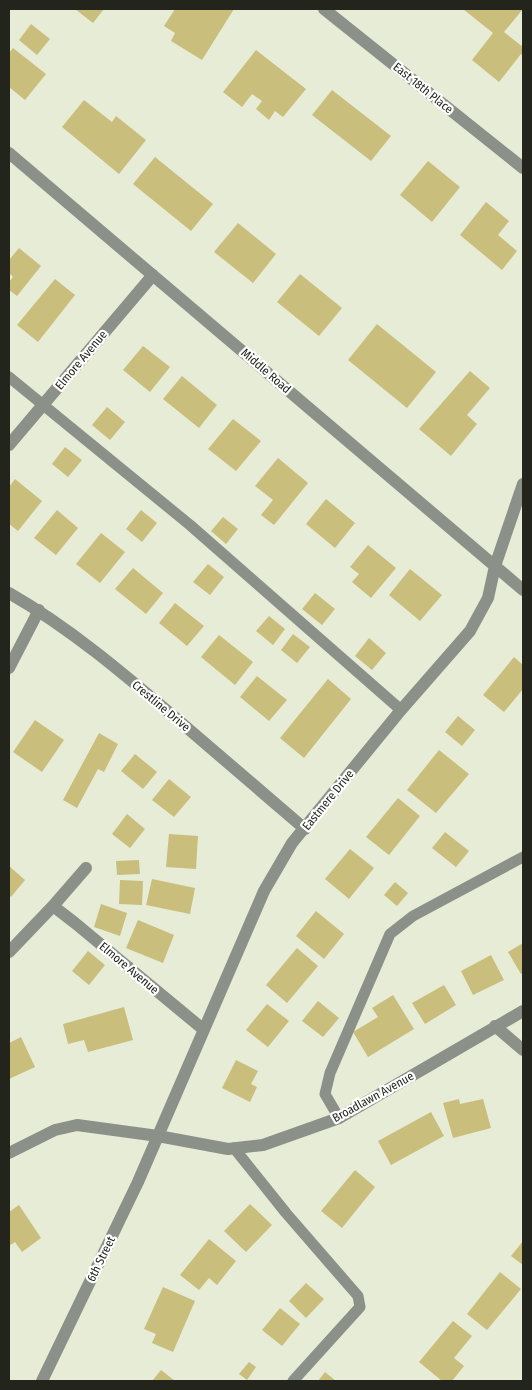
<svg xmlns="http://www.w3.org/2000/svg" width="532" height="1390" viewBox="0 0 532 1390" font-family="'Fira Sans Condensed',sans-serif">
<rect width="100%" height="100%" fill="#e7ecd6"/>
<!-- building -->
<path fill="#c9be7c" d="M75 9H104L93 23Z
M175 9H234L202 60 171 41 175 33 164 26Z
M463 9H523L504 32 523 47V56L521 54 499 82 472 60 493 33Z
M31 24 50 39 37 55 19 40Z
M13 48 46 74 25 100 9 87V53Z
M256 50 306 89 283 117 275 111 269 120 256 109 262 101 252 94 242 107 223 92Z
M332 90 391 136 371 161 312 115Z
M84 100 112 122 116 116 146 140 119 174 62 127Z
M155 157 213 204 191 231 133 184Z
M428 161 460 187 432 222 400 195Z
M486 202 509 221 498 235 517 251 502 270 460 235Z
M238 223 276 254 253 283 214 252Z
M19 248 41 266 17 296 9 290V282L13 277 9 273V260Z
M300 274 342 308 319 336 277 302Z
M55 279 75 295 38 342 17 325Z
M377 324 436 372 407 408 348 360Z
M143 346 170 367 150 392 123 370Z
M470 371 490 388 467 415 477 424 451 456 419 429Z
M182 376 217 405 199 428 163 399Z
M107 407 125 422 110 440 92 425Z
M233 419 261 441 236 471 208 449Z
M65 447 82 460 68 477 52 464Z
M278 458 308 483 274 525 261 515 273 500 255 486Z
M15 479 42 501 18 531 9 524V487Z
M326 499 355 523 335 548 306 524Z
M57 510 78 528 56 555 34 538Z
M141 510 157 523 142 542 126 529Z
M223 517 238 529 226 544 211 531Z
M101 533 125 552 100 583 76 564Z
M368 545 396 568 371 598 352 582 359 574 350 567Z
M208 564 224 577 210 595 193 582Z
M133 568 163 593 146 614 115 589Z
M410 569 442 595 420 621 389 595Z
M315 593 335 609 322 625 302 609Z
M175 603 204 626 187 646 159 623Z
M269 616 285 629 273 645 256 631Z
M293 634 310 647 297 663 281 650Z
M219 635 253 662 235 685 201 657Z
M369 638 386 653 372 670 355 656Z
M514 657 523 665V689L504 712 483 695Z
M257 676 287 700 269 721 240 697Z
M328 679 351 699 304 758 280 738Z
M458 716 475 730 462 746 445 732Z
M35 720 64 740 42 772 13 752Z
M99 733 118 744 104 772 98 769 77 808 63 800Z
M439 750 469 774 436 813 407 790Z
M135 754 157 772 143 789 121 771Z
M169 779 191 797 174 817 152 800Z
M398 798 420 816 389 855 366 837Z
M127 814 145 829 130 848 112 834Z
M445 832 469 851 456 867 432 848Z
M169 834 198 836 196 869 166 867Z
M350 849 374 868 349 899 325 879Z
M139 860 140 874 117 875 116 861Z
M9 866 25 880 11 897 9 895Z
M152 879 195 888 190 914 146 905Z
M120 880 143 881 142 905 119 904Z
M395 882 408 893 397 906 384 895Z
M101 904 127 913 120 936 94 927Z
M316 911 344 934 324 959 296 936Z
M138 920 174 935 163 963 126 948Z
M523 943V973L521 974 508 952Z
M297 948 318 966 287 1003 266 985Z
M88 951 105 965 89 985 72 971Z
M491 955 504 980 473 995 461 971Z
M444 985 456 1005 425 1024 412 1003Z
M393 995 414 1029 368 1057 353 1032 378 1017 372 1008Z
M318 1001 339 1018 323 1037 302 1021Z
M267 1004 289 1021 268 1047 246 1030Z
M124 1007 133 1040 88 1052 84 1040 68 1044 63 1024Z
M21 1037 35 1067 9 1079V1043Z
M236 1060 258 1071 251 1084 257 1087 250 1102 222 1088Z
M459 1099 460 1104 483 1099 491 1128 453 1138 443 1103Z
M431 1112 444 1136 391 1165 378 1141Z
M355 1170 375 1187 342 1228 321 1211Z
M250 1204 272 1225 246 1252 224 1231Z
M19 1205 41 1238 22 1252 15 1242 9 1246V1212Z
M209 1239 236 1261 217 1285 209 1278 199 1290 180 1275Z
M523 1241V1265L511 1256Z
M500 1272 521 1289 487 1330 467 1314Z
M306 1283 324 1299 306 1318 289 1301Z
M163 1287 195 1301 173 1352 152 1343 156 1334 144 1329Z
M280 1308 300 1324 282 1346 262 1330Z
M453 1321 472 1336 454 1358 464 1366 452 1381H442L419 1362Z
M249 1362 256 1367 247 1380 239 1374Z
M161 1370 175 1381H152Z
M325 1372 336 1381H318Z"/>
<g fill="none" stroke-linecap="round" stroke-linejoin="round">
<!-- service -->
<path stroke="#8b9088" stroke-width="11" d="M9 377 190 525 401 710
M339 1118 325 1094 330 1073 390 934 413 916 523 857
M234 1148 286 1213 358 1296 360 1307 293 1381"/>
<!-- minor -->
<path stroke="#8b9088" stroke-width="12" d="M324 9 523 168
M9 153 523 590
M9 445 153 275
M9 593C70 628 124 674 178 720 221 757 263 793 305 829
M9 668 39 610
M53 906 75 923 204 1030
M9 952 53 906 86 868
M495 1026 523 1050
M9 1153 55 1130 77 1125 158 1136 228 1149 263 1145 339 1118 523 1011
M42 1381 138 1182 264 891 292 843 401 710 470 631 488 598 495 566 523 484"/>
</g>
<g text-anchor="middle" stroke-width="4.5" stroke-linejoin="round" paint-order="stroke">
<!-- street labels -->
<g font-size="12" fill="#23251c" stroke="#fff">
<text transform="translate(423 88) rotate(39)" y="4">East 18th Place</text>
<text transform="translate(81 360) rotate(-50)" y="4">Elmore Avenue</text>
<text transform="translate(266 371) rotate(41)" y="4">Middle Road</text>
<text transform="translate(161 706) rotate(40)" y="4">Crestline Drive</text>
<text transform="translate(328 800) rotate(-51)" y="4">Eastmere Drive</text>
<text transform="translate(129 968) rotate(40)" y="4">Elmore Avenue</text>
<text transform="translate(373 1097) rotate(-29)" y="4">Broadlawn Avenue</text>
<text transform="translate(101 1259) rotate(-64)" y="4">6th Street</text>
</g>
</g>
<!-- border -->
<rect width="532" height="1390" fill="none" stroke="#23251c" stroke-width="20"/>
</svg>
